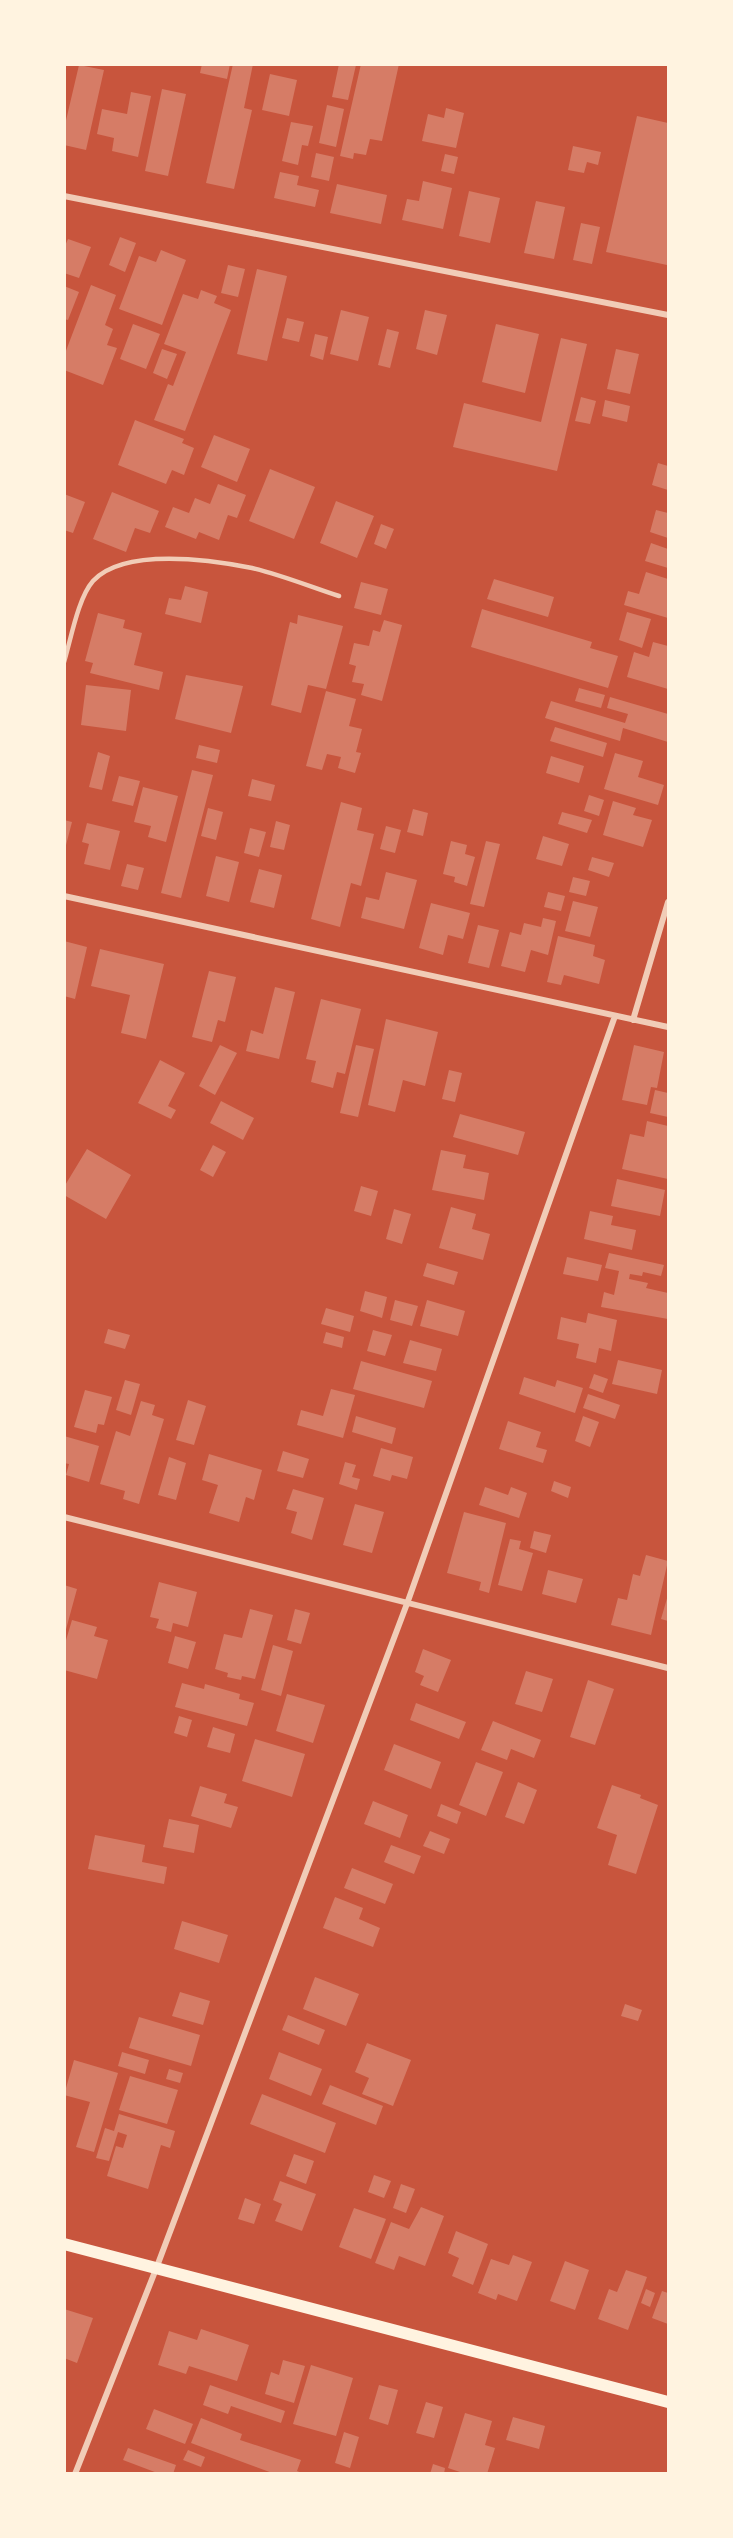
<svg xmlns="http://www.w3.org/2000/svg" width="733" height="2538" viewBox="0 0 733 2538" font-family="'IBM Plex Serif',serif">
<rect width="100%" height="100%" fill="#c8553d"/>
<!-- building -->
<path fill="#d67c66" d="M202 64H230L227 79 200 73Z
M233 64H253L244 108 252 110 234 189 206 183Z
M339 64 356 65 348 100 332 97Z
M361 64H399L382 141 370 139 366 155 354 153 353 159 340 156Z
M79 65 104 70 86 150 64 145V129Z
M270 74 297 80 289 116 262 110Z
M162 89 186 94 168 176 145 171Z
M131 92 151 96 138 157 112 151 114 138 97 134 102 109 127 114Z
M327 105 344 109 336 147 319 143Z
M446 108 464 113 456 148 422 141 428 114 444 118Z
M637 116 668 123 667 265 606 252Z
M291 122 313 126 308 146 302 145 298 165 282 161Z
M573 146 601 152 598 165 587 162 584 173 568 170Z
M316 153 334 157 329 181 311 177Z
M445 154 458 157 454 174 441 171Z
M280 172 299 176 297 185 319 190 315 207 274 198Z
M423 181 452 188 443 229 402 220 407 199 419 201Z
M337 184 387 195 381 224 330 213Z
M469 191 500 198 490 243 459 236Z
M536 201 565 207 554 259 524 253Z
M581 223 600 227 592 264 573 260Z
M120 237 136 243 125 272 109 265Z
M68 239 91 247 79 278 64 273V248Z
M161 250 186 260 162 325 119 309 139 256 156 262Z
M228 265 245 269 238 297 221 293Z
M257 269 287 276 267 361 237 354Z
M91 285 116 295 105 325 113 329 107 345 117 348 103 385 64 370V356Z
M64 286 79 292 68 320 64 319Z
M201 290 217 296 214 303 231 310 185 431 154 420 168 384 173 386 186 352 164 344 183 294 198 299Z
M341 310 369 317 358 361 330 354Z
M425 310 447 315 437 355 416 349Z
M287 318 304 322 299 342 282 338Z
M133 324 160 334 146 369 120 359Z
M496 324 539 334 525 393 482 382Z
M387 329 399 332 390 368 378 365Z
M315 334 328 337 323 360 310 356Z
M561 338 587 344 557 471 453 447 464 403 541 422Z
M162 349 177 354 167 379 153 373Z
M616 349 639 354 630 394 607 389Z
M581 397 596 401 590 424 575 421Z
M605 400 630 406 627 422 602 416Z
M135 420 184 439 182 443 194 448 184 475 172 470 166 484 118 465Z
M214 435 250 449 237 482 201 467Z
M658 463 668 466V490L652 485Z
M270 469 315 487 294 539 249 521Z
M218 484 246 495 237 518 228 515 219 540 199 532 196 539 165 527 173 507 189 513 195 498 210 504Z
M112 492 159 511 150 533 135 528 126 552 93 539Z
M64 494 85 502 73 533 64 530Z
M336 501 374 516 357 558 320 543Z
M656 510 668 513V538L650 532Z
M381 524 394 529 386 549 374 544Z
M651 543 668 549V568L645 561Z
M646 572 668 579V618L624 605 628 591 639 594Z
M494 579 554 597 548 617 487 599Z
M361 582 388 589 381 615 354 608Z
M185 586 208 592 201 623 165 614 169 598 181 600Z
M482 609 592 642 590 648 618 656 608 688 471 647Z
M627 612 651 619 642 648 619 640Z
M98 613 125 620 123 628 142 633 134 665 163 672 159 690 90 673 93 663 85 661Z
M298 615 343 626 326 689 308 685 301 713 271 705 290 622 297 624Z
M384 620 402 625 382 701 361 695 364 684 352 682 356 666 349 664 354 643 369 646 373 630 380 632Z
M653 642 668 646V689L627 677 634 652 649 657Z
M186 675 243 686 231 733 175 719Z
M86 685 131 690 126 731 81 725Z
M579 688 605 695 601 708 575 701Z
M326 691 356 699 349 726 362 729 356 752 361 753 355 773 338 768 341 757 327 754 322 770 306 766Z
M610 697 668 714V742L623 728 620 741 545 718 551 701 625 723 628 714 607 708Z
M555 727 607 743 603 757 550 741Z
M199 745 220 750 217 763 196 758Z
M98 752 110 756 102 790 89 787Z
M615 753 643 761 638 777 664 785 658 805 604 789Z
M551 756 584 766 579 783 546 773Z
M192 770 213 775 181 898 161 893Z
M119 776 140 781 133 806 112 801Z
M252 779 275 785 271 801 248 796Z
M143 787 178 796 166 842 148 837 151 826 134 822Z
M589 795 604 800 599 816 584 811Z
M613 801 636 808 633 815 652 820 643 847 603 835Z
M341 802 362 808 357 830 374 834 361 886 351 883 340 927 311 919Z
M208 808 223 812 216 840 201 836Z
M413 809 428 813 423 836 407 832Z
M562 812 592 820 587 833 558 824Z
M64 820 72 822 65 849H64Z
M276 821 290 825 284 850 270 847Z
M87 823 120 831 110 870 84 864 89 844 82 842Z
M386 826 401 830 395 853 380 849Z
M250 828 266 832 259 857 244 853Z
M543 836 569 844 562 866 536 859Z
M451 841 467 845 465 854 475 857 467 886 454 882 455 877 443 874Z
M486 841 500 844 484 907 470 904Z
M216 856 239 862 229 902 206 896Z
M592 857 614 863 609 877 588 870Z
M127 864 144 868 138 890 121 886Z
M259 869 282 875 274 908 250 902Z
M386 872 417 880 404 929 361 918 366 897 379 900Z
M573 877 590 881 586 896 569 892Z
M548 892 565 896 561 911 544 907Z
M573 901 598 907 590 937 565 931Z
M431 903 470 913 463 939 448 935 443 955 419 948Z
M543 918 556 921 548 955 531 950 525 972 501 966 510 932 521 935 524 923 541 927Z
M478 925 499 930 489 968 468 963Z
M558 936 595 945 593 956 605 960 599 984 564 975 561 985 547 982Z
M64 941 87 947 75 999 64 996Z
M100 949 164 964 146 1039 121 1033 130 995 91 986Z
M209 971 236 977 225 1022 218 1020 212 1042 192 1037Z
M275 987 295 992 279 1059 246 1051 251 1030 263 1034Z
M321 999 361 1009 345 1074 337 1072 333 1088 311 1082 316 1061 306 1059Z
M386 1019 438 1032 425 1086 403 1080 395 1112 368 1105Z
M220 1045 237 1053 215 1095 199 1086Z
M356 1045 374 1049 358 1117 340 1113Z
M634 1045 664 1052 657 1088 651 1087 647 1105 622 1100Z
M160 1060 185 1073 168 1106 176 1110 171 1119 138 1103Z
M449 1070 462 1073 455 1102 442 1099Z
M655 1090 668 1093V1117L650 1113Z
M221 1101 254 1118 243 1140 210 1123Z
M460 1114 525 1132 518 1155 453 1137Z
M647 1121 668 1126V1179L622 1169 630 1134 644 1137Z
M213 1145 226 1152 213 1177 200 1170Z
M87 1149 131 1175 106 1219 64 1195V1187Z
M441 1150 466 1155 463 1168 489 1173 484 1200 432 1190Z
M617 1179 665 1190 660 1216 611 1206Z
M361 1186 378 1191 371 1216 354 1211Z
M451 1207 476 1214 472 1229 490 1234 483 1260 439 1248Z
M394 1209 411 1214 402 1244 386 1239Z
M590 1211 613 1216 611 1225 636 1230 632 1250 584 1239Z
M609 1253 664 1265 661 1276 643 1272 642 1276 630 1274 629 1279 648 1283 646 1288 668 1293V1319L601 1307 604 1292 614 1295 619 1271 605 1268Z
M567 1257 602 1265 598 1281 563 1274Z
M427 1263 458 1272 454 1285 423 1276Z
M365 1291 387 1297 382 1318 360 1311Z
M395 1300 418 1306 412 1326 390 1320Z
M427 1300 465 1311 458 1336 420 1326Z
M326 1308 354 1316 350 1332 321 1324Z
M588 1313 617 1320 611 1351 599 1348 596 1363 576 1358 579 1344 557 1339 561 1317 586 1323Z
M108 1329 130 1335 125 1349 104 1343Z
M373 1330 392 1335 385 1356 367 1351Z
M326 1332 344 1337 342 1348 323 1343Z
M410 1340 442 1349 436 1371 403 1363Z
M618 1360 662 1370 657 1394 612 1384Z
M361 1361 432 1381 424 1408 353 1389Z
M594 1374 608 1379 603 1393 589 1388Z
M524 1377 555 1387 557 1380 583 1388 575 1413 519 1394Z
M125 1380 140 1384 131 1415 116 1410Z
M331 1389 355 1395 343 1438 297 1425 301 1410 323 1416Z
M85 1390 112 1397 104 1425 98 1424 96 1433 74 1427Z
M588 1394 620 1405 615 1419 583 1408Z
M188 1400 206 1406 194 1445 176 1440Z
M141 1401 155 1405 152 1415 164 1419 139 1504 123 1499 125 1491 100 1484 116 1431 130 1436Z
M356 1416 396 1428 392 1444 352 1432Z
M583 1416 599 1422 590 1447 575 1441Z
M508 1421 541 1432 536 1447 547 1450 543 1463 499 1449Z
M64 1436 99 1446 89 1482 66 1475 69 1464 64 1463Z
M381 1448 413 1457 407 1479 392 1475 390 1481 373 1476Z
M283 1451 309 1459 303 1478 277 1471Z
M209 1454 262 1470 254 1500 246 1497 239 1522 209 1513 218 1485 202 1480Z
M169 1457 186 1463 176 1500 158 1495Z
M345 1462 356 1465 352 1477 360 1479 357 1490 339 1484Z
M554 1481 571 1487 568 1498 551 1491Z
M485 1487 508 1495 511 1487 527 1493 519 1518 479 1505Z
M293 1489 324 1498 312 1540 291 1533 297 1512 286 1509Z
M355 1504 384 1512 372 1553 343 1545Z
M464 1512 506 1523 489 1593 479 1590 481 1582 447 1573Z
M534 1531 551 1535 546 1553 530 1548Z
M510 1539 521 1541 519 1549 533 1553 522 1591 498 1585Z
M646 1555 668 1561 651 1635 611 1625 618 1598 627 1600 633 1574 640 1576Z
M548 1570 583 1579 576 1603 542 1594Z
M159 1582 197 1592 188 1627 173 1623 171 1632 156 1628 159 1619 150 1617Z
M64 1585 77 1589 65 1633H64Z
M668 1595V1621L661 1619Z
M250 1609 273 1615 255 1679 242 1676 241 1680 227 1677 228 1673 215 1669 224 1634 242 1638Z
M295 1609 310 1613 301 1644 287 1640Z
M72 1620 97 1627 94 1636 108 1640 97 1679 64 1670V1647Z
M175 1636 196 1642 188 1669 168 1663Z
M273 1645 293 1651 281 1696 261 1690Z
M423 1649 451 1660 438 1692 420 1685 424 1676 415 1672Z
M526 1671 553 1679 542 1712 515 1704Z
M588 1680 614 1689 595 1745 570 1737Z
M182 1683 204 1689 205 1684 240 1694 239 1699 254 1703 247 1726 175 1707Z
M287 1694 325 1705 313 1743 276 1731Z
M416 1703 466 1722 459 1739 410 1720Z
M179 1716 192 1720 187 1737 174 1733Z
M493 1721 541 1740 534 1758 511 1749 507 1760 481 1750Z
M213 1727 235 1734 230 1753 207 1747Z
M255 1739 305 1754 292 1797 242 1781Z
M394 1744 441 1762 431 1789 384 1770Z
M476 1762 503 1772 486 1816 459 1805Z
M518 1782 537 1790 524 1824 505 1817Z
M612 1785 641 1795 640 1798 658 1805 636 1874 608 1865 617 1835 597 1828Z
M200 1786 227 1794 224 1803 238 1807 231 1828 191 1816Z
M373 1801 408 1815 400 1838 364 1824Z
M441 1804 461 1812 457 1824 437 1816Z
M169 1819 199 1825 194 1853 163 1847Z
M430 1831 450 1839 444 1854 423 1846Z
M95 1835 145 1845 142 1862 167 1867 164 1884 88 1869Z
M391 1845 421 1856 414 1874 384 1862Z
M352 1868 393 1884 385 1904 344 1888Z
M335 1897 363 1908 359 1919 380 1928 373 1947 323 1928Z
M182 1921 228 1935 219 1963 174 1949Z
M315 1977 359 1994 346 2026 303 2009Z
M180 1992 210 2001 203 2025 172 2016Z
M625 2004 642 2010 638 2021 621 2016Z
M288 2015 325 2030 319 2045 282 2030Z
M139 2017 200 2035 191 2066 129 2048Z
M367 2043 411 2060 393 2106 362 2094 369 2078 355 2072Z
M122 2052 149 2060 145 2074 118 2066Z
M279 2052 322 2069 311 2096 269 2079Z
M74 2060 118 2073 94 2152 76 2147 90 2102 64 2095Z
M169 2069 183 2073 180 2083 166 2079Z
M130 2076 178 2090 167 2124 119 2110Z
M330 2085 383 2106 376 2125 322 2104Z
M262 2094 336 2123 325 2153 250 2124Z
M119 2114 175 2131 170 2148 161 2145 148 2189 107 2176 116 2146 123 2148 127 2135 118 2132 109 2161 96 2158 105 2128 114 2131Z
M294 2154 314 2161 306 2184 286 2176Z
M374 2175 391 2181 384 2198 368 2192Z
M280 2181 316 2194 302 2231 275 2221 282 2204 273 2200Z
M401 2184 415 2189 406 2213 393 2208Z
M245 2198 261 2204 254 2224 238 2219Z
M421 2207 444 2216 425 2266 399 2256 394 2270 375 2263 391 2222 409 2229Z
M354 2208 386 2219 371 2259 339 2247Z
M456 2231 488 2244 473 2285 452 2276 459 2258 448 2253Z
M513 2255 532 2262 517 2301 498 2294 496 2300 478 2293 491 2259 509 2265Z
M565 2261 589 2270 575 2310 550 2301Z
M626 2270 647 2277 628 2330 598 2319 609 2289 617 2292Z
M646 2289 655 2293 650 2307 641 2303Z
M662 2291 668 2293V2324L652 2318Z
M64 2309 93 2318 77 2363 64 2358Z
M201 2329 249 2345 237 2381 189 2366 186 2374 158 2365 169 2331 197 2340Z
M283 2360 305 2366 294 2403 265 2394 271 2372 279 2375Z
M311 2365 353 2378 336 2436 293 2424Z
M210 2385 285 2411 281 2423 231 2406 228 2414 203 2405Z
M379 2385 398 2390 388 2425 369 2419Z
M426 2402 443 2407 434 2438 416 2433Z
M154 2409 193 2424 185 2444 146 2429Z
M465 2413 492 2421 485 2445 495 2448 487 2474H466L448 2468Z
M513 2417 545 2426 539 2449 506 2440Z
M201 2418 242 2434 240 2440 301 2460 297 2471 304 2474H275L191 2443Z
M344 2432 359 2437 350 2468 335 2463Z
M128 2448 176 2465 173 2474H160L123 2460Z
M188 2450 205 2457 201 2467 183 2460Z
M433 2464 445 2468 444 2474H430Z"/>
<g fill="none" stroke-linecap="round" stroke-linejoin="round">
<!-- service -->
<path stroke="#f1ccb7" stroke-width="4.5" d="M64 662C71 639 78 598 93 581 124 547 212 560 252 568 282 575 311 587 339 596"/>
<!-- minor -->
<path stroke="#f1ccb7" stroke-width="6" d="M64 196 668 315
M64 896 668 1027
M633 1020 668 902
M64 1517 668 1668
M75 2474 156 2269 408 1601 615 1016"/>
<!-- secondary -->
<path stroke="#fff3e0" stroke-width="12" d="M64 2244 668 2402"/>
</g>
<!-- border -->
<rect width="733" height="2538" fill="none" stroke="#fff3e0" stroke-width="132"/>
</svg>
